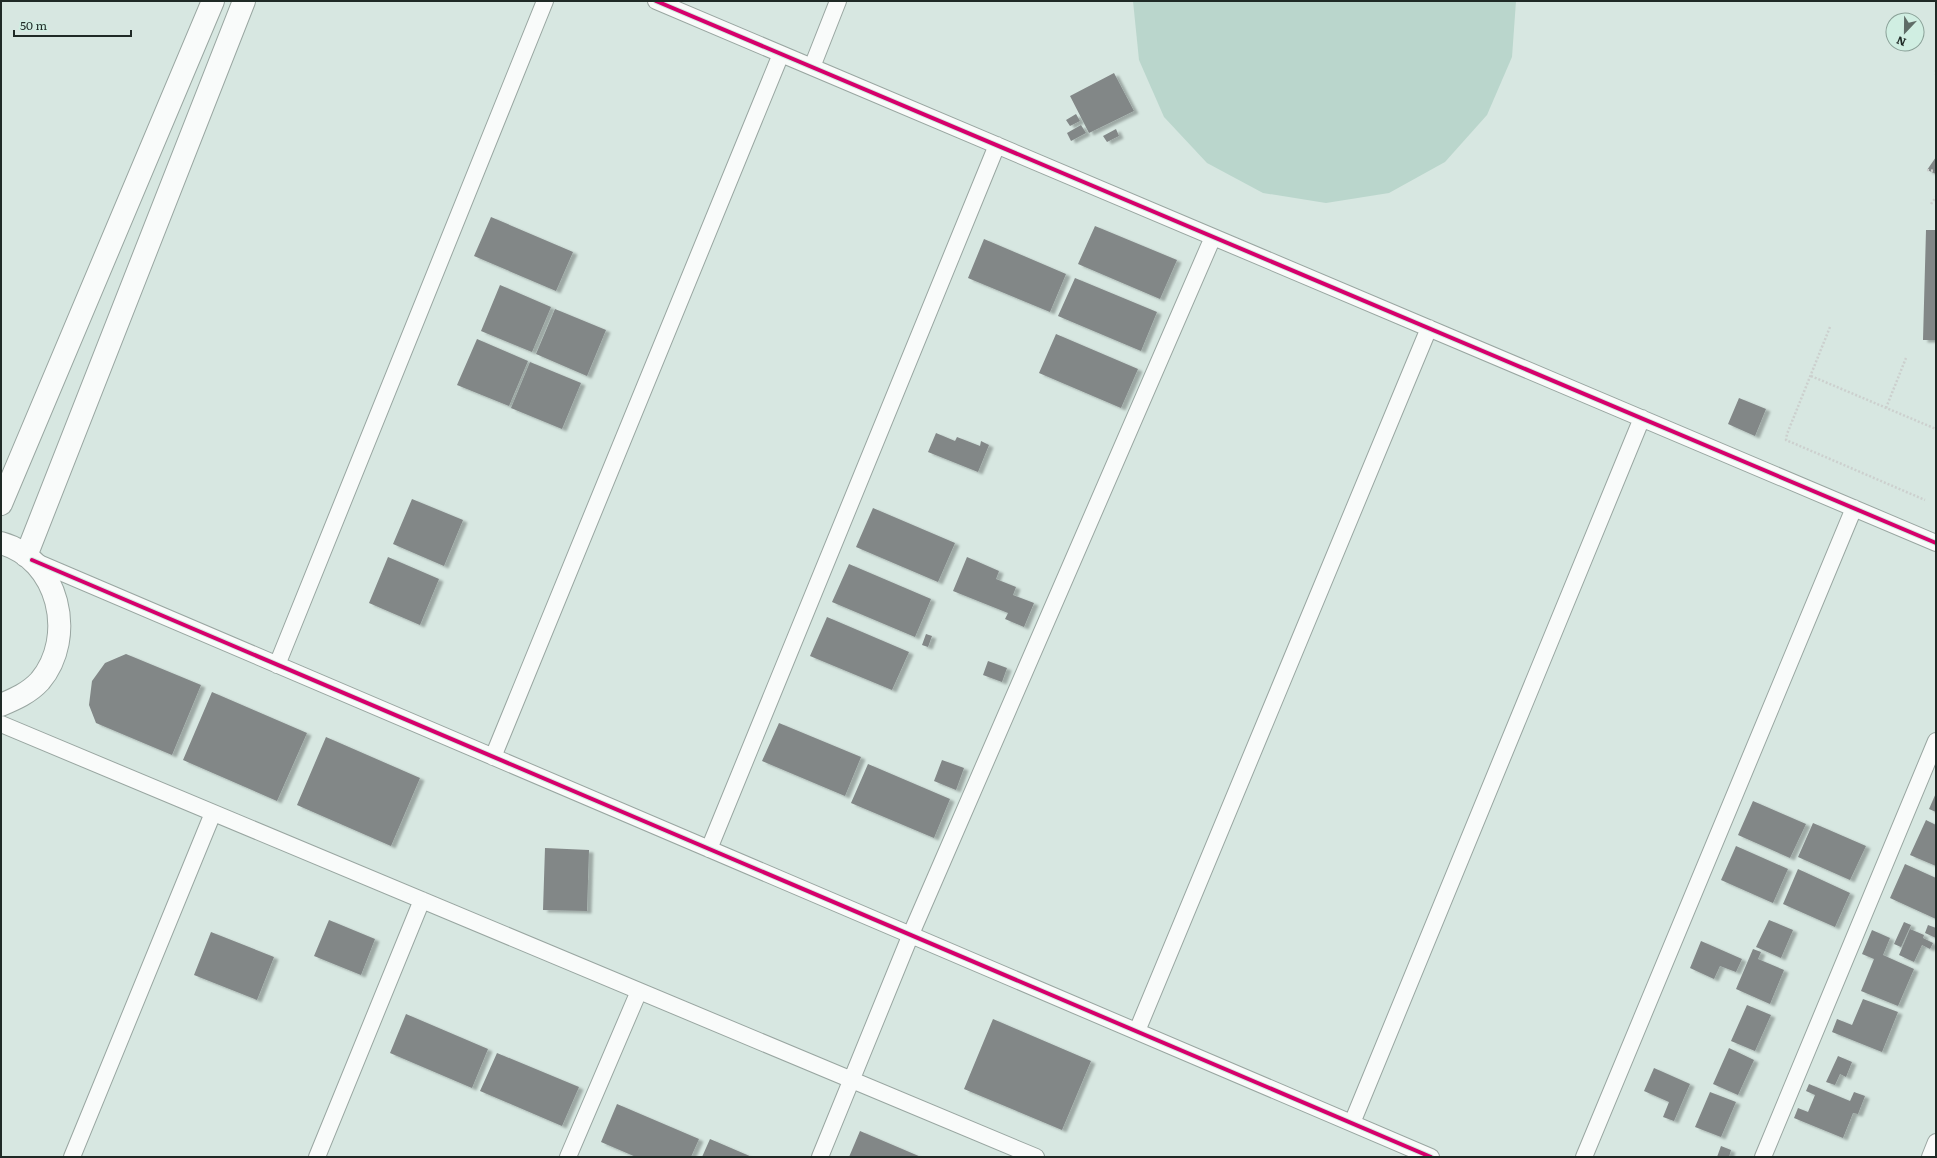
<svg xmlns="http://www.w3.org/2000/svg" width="1937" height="1158" viewBox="0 0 1937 1158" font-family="Literata,serif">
<defs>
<filter id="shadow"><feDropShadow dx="4.5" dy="2.5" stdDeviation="1" flood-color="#0004"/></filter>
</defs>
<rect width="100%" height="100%" fill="#d7e7e1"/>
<!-- green -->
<path fill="#bad6cc" d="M1133 1H1516L1512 57 1487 115 1445 162 1389 193 1326 203 1263 193 1207 163 1164 117 1139 60Z"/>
<!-- building -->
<path fill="#828787" filter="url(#shadow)" d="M1114 73 1134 111 1089 133 1070 96Z
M1076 114 1080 121 1070 126 1066 120Z
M1081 125 1086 133 1071 141 1067 133Z
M1116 129 1119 136 1107 142 1103 136Z
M1936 157V174L1927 170Z
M491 217 573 252 556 291 474 256Z
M1095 226 1177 260 1160 299 1078 264Z
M1926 230H1936V340H1923Z
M984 239 1066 274 1050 312 968 278Z
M1075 278 1157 312 1141 351 1058 316Z
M500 285 551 307 532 352 481 331Z
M555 309 606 330 587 376 536 354Z
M1056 334 1138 369 1121 408 1039 373Z
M477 339 528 361 509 406 457 385Z
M530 362 581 383 562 429 511 408Z
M1739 398 1766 409 1755 436 1728 424Z
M936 433 955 441 957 437 980 446 981 441 989 445 978 472 928 452Z
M412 499 463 520 444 566 393 544Z
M873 508 955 543 938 582 856 547Z
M388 557 439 579 420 625 369 603Z
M967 557 999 571 996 579 1016 587 1013 595 1034 603 1024 627 1005 619 1008 613 953 591Z
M849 564 931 599 915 637 832 602Z
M827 617 909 652 892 690 810 656Z
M926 634 932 636 928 647 922 645Z
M126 654 201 685 172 755 96 723 89 705 92 681 105 663Z
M988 661 1007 668 1002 682 983 675Z
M212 692 307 733 277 801 183 760Z
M779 723 861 757 845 796 762 761Z
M326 737 420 778 391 846 297 805Z
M942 760 964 768 956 790 934 781Z
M868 764 950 799 934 838 851 803Z
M1936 793V812L1929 809Z
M1753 801 1806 824 1790 858 1738 835Z
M1926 820 1936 825V866L1910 855Z
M1813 823 1866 846 1850 880 1798 857Z
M1736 846 1788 869 1773 903 1721 880Z
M545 848 589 850 587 911 543 910Z
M1905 864 1936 878V919L1890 898Z
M1798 869 1850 893 1835 927 1783 904Z
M329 920 375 939 361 975 314 956Z
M1769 920 1793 930 1781 958 1756 947Z
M1904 922 1911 925 1901 947 1894 944Z
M1928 925 1936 928V938L1925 933Z
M1910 929 1924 935 1923 938 1933 943 1930 949 1922 945 1914 962 1899 955Z
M1872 930 1890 938 1883 955 1914 969 1898 1006 1861 991 1874 959 1862 954Z
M211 932 274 957 257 1000 194 975Z
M1701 941 1742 959 1736 972 1720 966 1714 979 1690 968Z
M1753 949 1761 952 1758 959 1784 970 1770 1004 1736 989Z
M1863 999 1898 1012 1882 1052 1832 1032 1837 1019 1852 1025Z
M1747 1005 1771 1015 1755 1051 1731 1041Z
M406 1014 488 1049 472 1088 390 1053Z
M993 1019 1091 1061 1062 1130 964 1089Z
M1729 1048 1754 1060 1738 1095 1713 1084Z
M497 1053 579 1087 562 1126 480 1091Z
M1838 1056 1852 1062 1846 1077 1840 1074 1835 1085 1826 1082Z
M1654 1068 1690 1084 1674 1121 1663 1117 1669 1102 1644 1091Z
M1809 1084 1850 1101 1854 1092 1865 1096 1858 1114 1853 1113 1843 1138 1794 1118 1798 1108 1808 1112 1815 1095 1806 1091Z
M1710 1092 1736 1102 1721 1137 1695 1127Z
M617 1104 699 1139 691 1157H636L601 1142Z
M860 1131 921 1157H849Z
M710 1139 752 1157H702Z
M1721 1146 1731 1150 1729 1157H1717Z"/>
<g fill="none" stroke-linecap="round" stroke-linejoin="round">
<!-- street casing -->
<g stroke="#99a6a1" stroke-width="18">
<path id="street" d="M656 1 1936 543
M812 67 838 1
M32 560 1431 1157
M277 665 545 1
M1 724 1036 1157
M493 757 781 54
M709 849 997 145
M1137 1031 1429 328
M1352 1123 1642 418
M72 1157 213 813
M317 1157 422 900
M568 1157 639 991
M820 1157 911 934 1213 237
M1584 1157 1854 508
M1763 1157 1936 741
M1930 1157 1936 1142"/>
</g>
<!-- secondary casing -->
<g stroke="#99a6a1" stroke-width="24">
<path id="secondary" d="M1 504 213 1
M1 543C59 559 77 637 40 681 29 693 15 699 1 705
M26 556 244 1"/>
</g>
<!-- path -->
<path stroke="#ccd0ce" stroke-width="2.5" stroke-dasharray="2 2" stroke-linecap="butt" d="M1936 70V75
M1927 170 1936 171
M1931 204 1936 197
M1830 327 1787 434 1786 440 1925 500
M1811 376 1936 429
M1886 408 1906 358"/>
<!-- street -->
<use href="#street" stroke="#f9fbfa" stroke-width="16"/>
<!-- secondary -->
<use href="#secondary" stroke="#f9fbfa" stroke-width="22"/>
<!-- cycleway casing -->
<g stroke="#d0eee2" stroke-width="6">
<path id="cycleway" d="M656 1 1936 543
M32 560 1431 1157"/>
</g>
<!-- cycleway -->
<use href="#cycleway" stroke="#d6006c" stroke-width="4"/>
</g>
<!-- border -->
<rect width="1937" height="1158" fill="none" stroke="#1f2a26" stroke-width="4"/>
<!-- north arrow -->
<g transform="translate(1905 32) rotate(202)"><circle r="19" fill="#d0eee2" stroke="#89a097"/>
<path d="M0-3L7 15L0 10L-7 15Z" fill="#5f6c67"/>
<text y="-6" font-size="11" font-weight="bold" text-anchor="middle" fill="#1f2a26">N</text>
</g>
<!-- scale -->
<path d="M14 30v6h117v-6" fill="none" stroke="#1f2a26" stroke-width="2"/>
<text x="20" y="30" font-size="12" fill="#1f2a26" stroke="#d0eee2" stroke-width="3" paint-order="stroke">50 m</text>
</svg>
